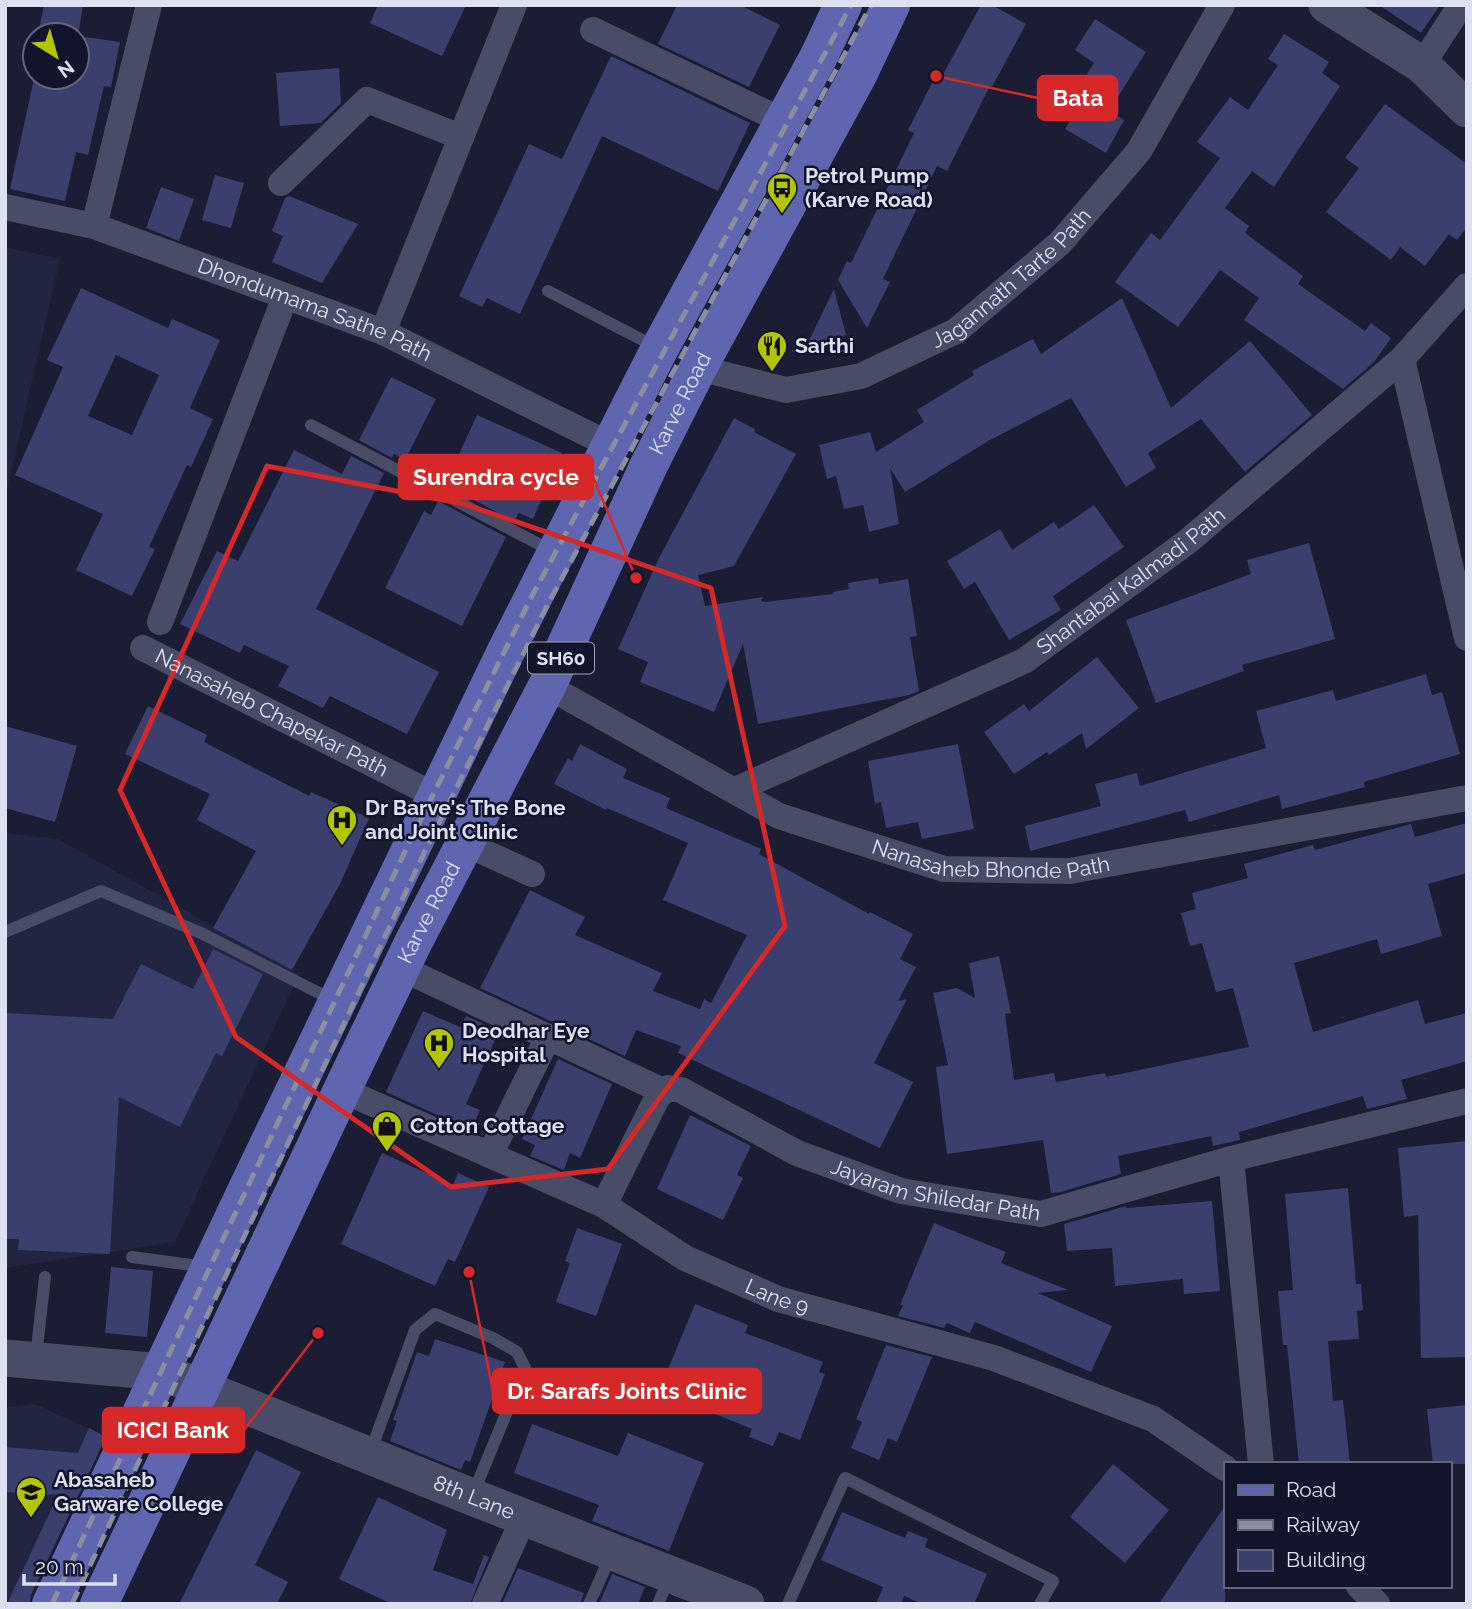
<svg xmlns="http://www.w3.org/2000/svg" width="1472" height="1609" viewBox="0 0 1472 1609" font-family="Raleway,sans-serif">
<rect width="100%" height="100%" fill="#1a1d34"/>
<!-- built -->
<path fill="#212542" d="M5 247 60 259 5 498Z
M5 833 58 839 299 974 175 1242 5 1268Z
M35 1404 99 1433 14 1604H5V1407Z"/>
<!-- building -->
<path fill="#3a3f6e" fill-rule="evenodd" d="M44 5H83L78 36 120 42 111 87 104 86 88 155 76 152 65 201 10 189 34 79 30 78 35 53V77H77V35H38Z
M378 5H466L442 56 370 23Z
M677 5H740L780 25 749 87 658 44Z
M981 5H992L1026 24 992 87 990 86 947 171 937 166 883 279 890 282 867 328 838 280 847 261 851 263 914 133 908 130 936 75 941 78Z
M1379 5H1440L1421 33Z
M1095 19 1146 52 1109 111 1124 120 1106 153 1065 129 1095 79 1087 74 1094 63 1075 50Z
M1284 34 1329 62 1322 73 1340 86 1274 187 1252 171 1225 208 1249 226 1245 233 1303 276 1298 284 1365 331 1371 323 1391 338 1374 362 1343 389 1244 320 1259 298 1220 270 1178 327 1115 282 1151 233 1160 240 1220 158 1197 142 1230 97 1248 110 1278 65 1268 59Z
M611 56 750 123 718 191 602 136 520 314 487 298 482 307 459 296 529 144 562 159Z
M339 68 341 103 321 123 280 126 276 73Z
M1385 104 1467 164V227L1457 240 1449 234 1425 266 1400 247 1391 260 1326 212 1359 168 1345 158Z
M215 175 244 183 231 228 202 220Z
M161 187 194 199 179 241 146 228Z
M289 196 358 224 322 283 272 262 283 236 272 231 285 198Z
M81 288 168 328 172 319 220 340 190 408 213 419 191 467 187 465 149 547 155 549 132 596 76 570 103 514 15 475 63 367 47 360ZM116 355 159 375 132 435 88 416Z
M834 289 846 335 801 357Z
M1122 298 1171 408 1250 341 1312 415 1245 472 1201 419 1148 453 1156 468 1126 487 1071 398 990 440 905 492 890 468 899 524 869 532 863 505 844 509 836 476 827 479 819 445 870 432 876 452 924 422 917 410 974 375 972 371 1033 339 1041 354Z
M391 377 436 399 405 460 394 454 392 458 359 440Z
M477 415 562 453 533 519 519 513 514 521 445 485Z
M734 418 755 429 754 432 796 454 734 566 698 575 705 606 763 597 761 601 765 602 833 594V592L849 589 848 583 878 578 879 584 908 579 917 636 910 637 919 691 909 695 758 724 743 644 714 712 640 682 648 662 618 649 659 558Z
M294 450 342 474 351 456 384 473 316 609 439 672 407 734 330 696 323 708 278 686 289 666 244 645 240 653 180 624 217 551 238 561Z
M438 501 506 537 462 626 385 588 424 511 431 515Z
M1094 505 1124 547 1053 596 1061 610 1009 640 975 582 964 589 947 561 1000 529 1012 550 1054 522 1059 529Z
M1309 543 1335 639 1242 665 1244 671 1156 703 1126 620 1251 574 1247 560Z
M1097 657 1139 708 1086 749 1082 733 1049 755 1047 752 1014 774 984 732 1024 704 1029 711Z
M1426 674 1432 695 1442 692 1460 754 1364 782 1365 787 1282 809 1279 795 1189 822 1185 810 1030 851 1025 826 1101 806 1095 784 1137 773 1140 786 1266 748 1256 711 1333 690 1336 701Z
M148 706 207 735 204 742 309 796 311 792 369 818 340 884 292 970 213 928 256 851 197 820 210 794 125 754Z
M5 726 77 746 55 822 5 808Z
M580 744 627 769 623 778 670 798 666 808 761 849 759 854 869 914 870 912 913 934 900 959 916 967 898 1001 907 999 874 1063 913 1082 880 1148 678 1053 681 1046 636 1030 625 1056 480 988 530 890 585 917 575 935 662 973 653 991 700 1009 704 999 711 1003 747 935 663 900 688 843 607 808 606 810 554 784 568 758 572 761Z
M958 744 974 829 922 839 918 822 886 828 881 802 875 804 868 761Z
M1467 823V873L1428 884 1442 936 1381 954 1377 939 1294 963 1313 1032 1418 1000 1425 1024 1467 1013V1061L1401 1080 1407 1099 1367 1109 1363 1096 1239 1132 1240 1140 1213 1146 1211 1136 1118 1156 1121 1174 1061 1192 1051 1193 1043 1140 947 1154 936 1067 948 1065 933 993 957 988 975 998 969 963 999 956 1011 1013 1005 1014 1014 1080 1054 1073 1056 1082 1105 1073 1106 1077 1249 1047 1233 988 1216 992 1202 943 1190 946 1181 913 1196 909 1192 893 1248 878 1244 864 1313 845 1315 850 1411 824 1415 837Z
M213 949 263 974 222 1056 216 1053 180 1127 119 1097 110 1254 18 1250 19 1239H5V1013L113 1019 141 964 193 989Z
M423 1011 460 1027 466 1016 499 1031 466 1104 480 1110 471 1130 386 1092Z
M558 1059 612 1084 580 1158 570 1153 564 1170 530 1156 535 1145 522 1139Z
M690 1115 751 1146 737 1175 743 1178 723 1220 657 1189Z
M1467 1141V1357L1421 1358 1418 1215 1404 1217 1398 1148Z
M382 1153 453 1185 458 1173 489 1187 455 1262 448 1259 435 1286 341 1244Z
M1348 1188 1356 1284H1361L1363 1310 1357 1311 1359 1339 1328 1341 1333 1401 1343 1400 1350 1464H1299L1287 1345H1283L1278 1291 1293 1290 1285 1194Z
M1212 1201 1220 1291 1184 1294 1183 1279 1115 1286 1112 1248 1067 1251 1064 1224 1126 1206V1208Z
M934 1223 1006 1252 1001 1263 1068 1290 1038 1293 1112 1326 1091 1372 975 1322 970 1333 947 1323 944 1328 898 1316 903 1305H900Z
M577 1228 622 1244 596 1316 556 1302 570 1263 565 1261Z
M111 1267 153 1271 147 1337 105 1333Z
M695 1304 748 1325 745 1333 823 1362 819 1372 825 1374 800 1440 779 1432 773 1446 749 1437 752 1429 659 1391Z
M435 1339 505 1362 470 1462 465 1460 461 1470 390 1441 397 1421 393 1420 417 1352 429 1356Z
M886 1345 932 1357 897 1442 888 1438 879 1460 851 1448 862 1422 856 1419Z
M1467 1405V1464H1433L1427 1409Z
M532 1424 618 1456 628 1433 704 1463 669 1551 592 1521 599 1505 514 1473Z
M89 1428 106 1437 31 1595 29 1604H7L58 1495 5 1492V1447L78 1453Z
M256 1450 301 1472 255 1565 288 1582 277 1604H179Z
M1113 1464 1169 1510 1125 1563 1070 1517Z
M378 1497 447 1530 433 1570 473 1584 484 1555 489 1557 470 1604H392L339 1579Z
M1225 1506V1604H1159L1196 1548Z
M842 1512 905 1538 908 1531 928 1539 925 1547 987 1574 974 1604H922L904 1596 901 1604H876L883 1587 821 1560Z
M518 1568 584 1593 580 1604H502Z
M612 1574 645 1587 638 1604H599Z"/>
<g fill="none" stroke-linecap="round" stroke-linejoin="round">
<!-- lane -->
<path stroke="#484c66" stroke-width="12" d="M548 291 656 347
M311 425 552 551
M5 932 101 891 201 933 333 1000
M132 1257 206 1267
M36 1356 45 1277
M370 1453 415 1330 435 1314 493 1338 517 1352 525 1368 473 1494
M589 1604 611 1555
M658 1604 669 1578
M788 1604 845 1478 1053 1581 1040 1604"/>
<!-- street -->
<g stroke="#484c66" stroke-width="26">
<path d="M593 30 783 121"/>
<path d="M1422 65 1461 5"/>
<path d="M281 183 367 100 461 137"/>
<path id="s1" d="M5 207 94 226 383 332 610 445"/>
<path d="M94 226 149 5"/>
<path d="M383 332 514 5"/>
<path d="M1402 359 1467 638"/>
<path id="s2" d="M698 368 786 390 861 376 956 331 1060 243 1139 151 1222 5"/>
<path d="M160 622 285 297"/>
<path id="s3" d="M143 648 436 796"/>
<path id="s4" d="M547 686 779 816 944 869 1070 871 1467 798"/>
<path id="s5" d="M735 790 1024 661 1187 542 1402 359 1467 286"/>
<path d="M466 844 532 874"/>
<path d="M401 968 663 1091"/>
<path id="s6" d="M342 1090 604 1205 685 1258 778 1299 994 1358 1153 1419 1225 1468"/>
<path d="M490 1155 548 1037"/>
<path d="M1231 1159 1261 1464"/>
<path id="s7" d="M604 1205 658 1096 668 1088 681 1090 797 1153 901 1191 1041 1214 1231 1159 1467 1101"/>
<path d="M1359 1586 1377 1604"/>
<path d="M485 1604 524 1517"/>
</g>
<!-- secondary -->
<g stroke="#484c66" stroke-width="37">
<path d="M1327 5 1422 65 1467 109"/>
<path id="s8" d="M5 1358 162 1372 472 1497 746 1604"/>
</g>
<!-- primary -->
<g stroke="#5f66af" stroke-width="38">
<path d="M51 1604 248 1187 506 651 660 348 819 56 843 5"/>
<path id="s9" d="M99 1604 342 1090 413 943 547 686 649 465 698 368 858 75 891 5"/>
</g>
<!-- rail -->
<path stroke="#8b8ea1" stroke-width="5" stroke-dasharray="14 7" stroke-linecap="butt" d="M52 1604 409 843 532 596 851 5
M72 1604 425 851 548 604 871 5"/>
</g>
<!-- marked area -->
<path fill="none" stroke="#d62828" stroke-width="5" stroke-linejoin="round" d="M267 466 464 504 711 588 785 926 608 1169 451 1187 236 1037 120 790Z"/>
<!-- icons -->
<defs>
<g id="bus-pin" transform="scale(1.575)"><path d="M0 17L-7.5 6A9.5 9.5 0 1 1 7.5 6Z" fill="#b1c500" stroke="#11142a"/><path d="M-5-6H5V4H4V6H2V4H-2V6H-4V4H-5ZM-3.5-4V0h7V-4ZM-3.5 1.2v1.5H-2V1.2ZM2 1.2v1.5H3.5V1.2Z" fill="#111"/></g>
<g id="restaurant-pin" transform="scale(1.575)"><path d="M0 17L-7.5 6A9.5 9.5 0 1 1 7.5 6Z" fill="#b1c500" stroke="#11142a"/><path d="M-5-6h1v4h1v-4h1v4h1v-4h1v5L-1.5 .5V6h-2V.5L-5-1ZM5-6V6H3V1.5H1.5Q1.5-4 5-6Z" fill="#111"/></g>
<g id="hospital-pin" transform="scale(1.575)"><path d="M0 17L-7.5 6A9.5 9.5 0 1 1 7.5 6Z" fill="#b1c500" stroke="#11142a"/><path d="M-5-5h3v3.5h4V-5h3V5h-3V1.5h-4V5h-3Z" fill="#111"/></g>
<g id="shop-pin" transform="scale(1.575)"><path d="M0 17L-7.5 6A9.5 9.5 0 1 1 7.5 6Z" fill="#b1c500" stroke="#11142a"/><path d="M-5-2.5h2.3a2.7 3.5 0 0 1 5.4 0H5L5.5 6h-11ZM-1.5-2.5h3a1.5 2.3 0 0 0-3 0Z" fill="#111"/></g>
<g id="university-pin" transform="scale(1.575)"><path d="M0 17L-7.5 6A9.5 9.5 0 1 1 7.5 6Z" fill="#b1c500" stroke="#11142a"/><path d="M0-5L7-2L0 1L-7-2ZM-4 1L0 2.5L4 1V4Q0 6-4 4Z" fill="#111"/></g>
</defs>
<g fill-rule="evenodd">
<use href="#bus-pin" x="782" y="188"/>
<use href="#restaurant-pin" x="772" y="346"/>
<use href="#hospital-pin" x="342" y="820"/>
<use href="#hospital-pin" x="439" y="1043"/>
<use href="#shop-pin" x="387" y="1126"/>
<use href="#university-pin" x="31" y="1492"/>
</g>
<g text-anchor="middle" stroke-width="5" stroke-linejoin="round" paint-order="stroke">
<!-- shield labels -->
<rect fill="#11142a" stroke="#a0a3b5" stroke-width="2" x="528" y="642.5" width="66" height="31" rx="5"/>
<g font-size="19" font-weight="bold" fill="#dde0f0">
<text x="561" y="665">SH60</text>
</g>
<!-- poi labels -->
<g font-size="21" font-weight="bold" fill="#dde0f0" stroke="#11142a" text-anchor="start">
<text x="805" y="183">Petrol Pump<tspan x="805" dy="24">(Karve Road)</tspan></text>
<text x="795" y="353">Sarthi</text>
<text x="365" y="815">Dr Barve's The Bone<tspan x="365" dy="24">and Joint Clinic</tspan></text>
<text x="462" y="1038">Deodhar Eye<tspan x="462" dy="24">Hospital</tspan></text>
<text x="410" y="1133">Cotton Cottage</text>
<text x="54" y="1487">Abasaheb<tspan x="54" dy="24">Garware College</tspan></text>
</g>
<!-- street labels -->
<g font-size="21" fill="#dde0f0" stroke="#11142a">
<text dy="7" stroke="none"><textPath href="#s2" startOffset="348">Jagannath Tarte Path</textPath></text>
<text dy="7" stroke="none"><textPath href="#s1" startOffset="327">Dhondumama Sathe Path</textPath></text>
<text dy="7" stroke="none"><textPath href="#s9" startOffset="1334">Karve Road</textPath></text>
<text dy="7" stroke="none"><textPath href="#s5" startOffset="450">Shantabai Kalmadi Path</textPath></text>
<text dy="7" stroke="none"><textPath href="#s3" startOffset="144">Nanasaheb Chapekar Path</textPath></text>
<text dy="7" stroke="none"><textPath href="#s4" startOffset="485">Nanasaheb Bhonde Path</textPath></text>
<text dy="7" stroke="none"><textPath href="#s9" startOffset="766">Karve Road</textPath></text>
<text dy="7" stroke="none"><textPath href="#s7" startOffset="424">Jayaram Shiledar Path</textPath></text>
<text dy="7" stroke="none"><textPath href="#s6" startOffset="483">Lane 9</textPath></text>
<text dy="7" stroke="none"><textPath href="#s8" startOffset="494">8th Lane</textPath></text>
</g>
</g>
<!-- callouts -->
<path fill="none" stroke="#d62828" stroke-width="2.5" d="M936 76L1038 98M636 578L593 477M469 1272L493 1391M318 1333L244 1430"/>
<g fill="#d62828" stroke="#11142a" stroke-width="2.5">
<circle cx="936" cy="76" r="7"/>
<circle cx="636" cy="578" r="7"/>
<circle cx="469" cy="1272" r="7"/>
<circle cx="318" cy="1333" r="7"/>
</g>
<g fill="#d62828" stroke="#d62828" stroke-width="2.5">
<rect x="1038" y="76" width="79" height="44" rx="7"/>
<rect x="399" y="455" width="194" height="44" rx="7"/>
<rect x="493" y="1369" width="268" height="44" rx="7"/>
<rect x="103" y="1408" width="141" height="44" rx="7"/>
</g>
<g font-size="23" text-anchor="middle" font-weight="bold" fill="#fff">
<text x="1078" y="106">Bata</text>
<text x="496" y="485">Surendra cycle</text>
<text x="627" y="1399">Dr. Sarafs Joints Clinic</text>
<text x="173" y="1438">ICICI Bank</text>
</g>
<!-- border -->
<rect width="1472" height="1609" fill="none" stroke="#dde0f0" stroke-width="14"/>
<!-- legend -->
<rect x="1224" y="1462" width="228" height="126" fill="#11142a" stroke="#636679" stroke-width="2"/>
<rect x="1238" y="1485" width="35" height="10" fill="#5f66af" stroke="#636679" stroke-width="2"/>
<text x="1286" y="1497" font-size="21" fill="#dde0f0">Road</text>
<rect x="1238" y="1520" width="35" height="10" fill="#8b8ea1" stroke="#636679" stroke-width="2"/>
<text x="1286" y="1532" font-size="21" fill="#dde0f0">Railway</text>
<rect x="1238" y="1550" width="35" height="21" fill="#3a3f6e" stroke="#636679" stroke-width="2"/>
<text x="1286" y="1567" font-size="21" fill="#dde0f0">Building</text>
<!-- north arrow -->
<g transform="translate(56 56) rotate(143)"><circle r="33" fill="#11142a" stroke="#636679" stroke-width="2"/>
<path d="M0-5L12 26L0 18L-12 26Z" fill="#b1c500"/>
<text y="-10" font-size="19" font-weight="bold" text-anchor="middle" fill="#dde0f0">N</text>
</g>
<!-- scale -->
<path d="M24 1574v10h91v-10" fill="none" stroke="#dde0f0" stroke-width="3.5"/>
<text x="35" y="1574" font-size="21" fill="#dde0f0" stroke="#11142a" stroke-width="5" paint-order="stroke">20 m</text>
</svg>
